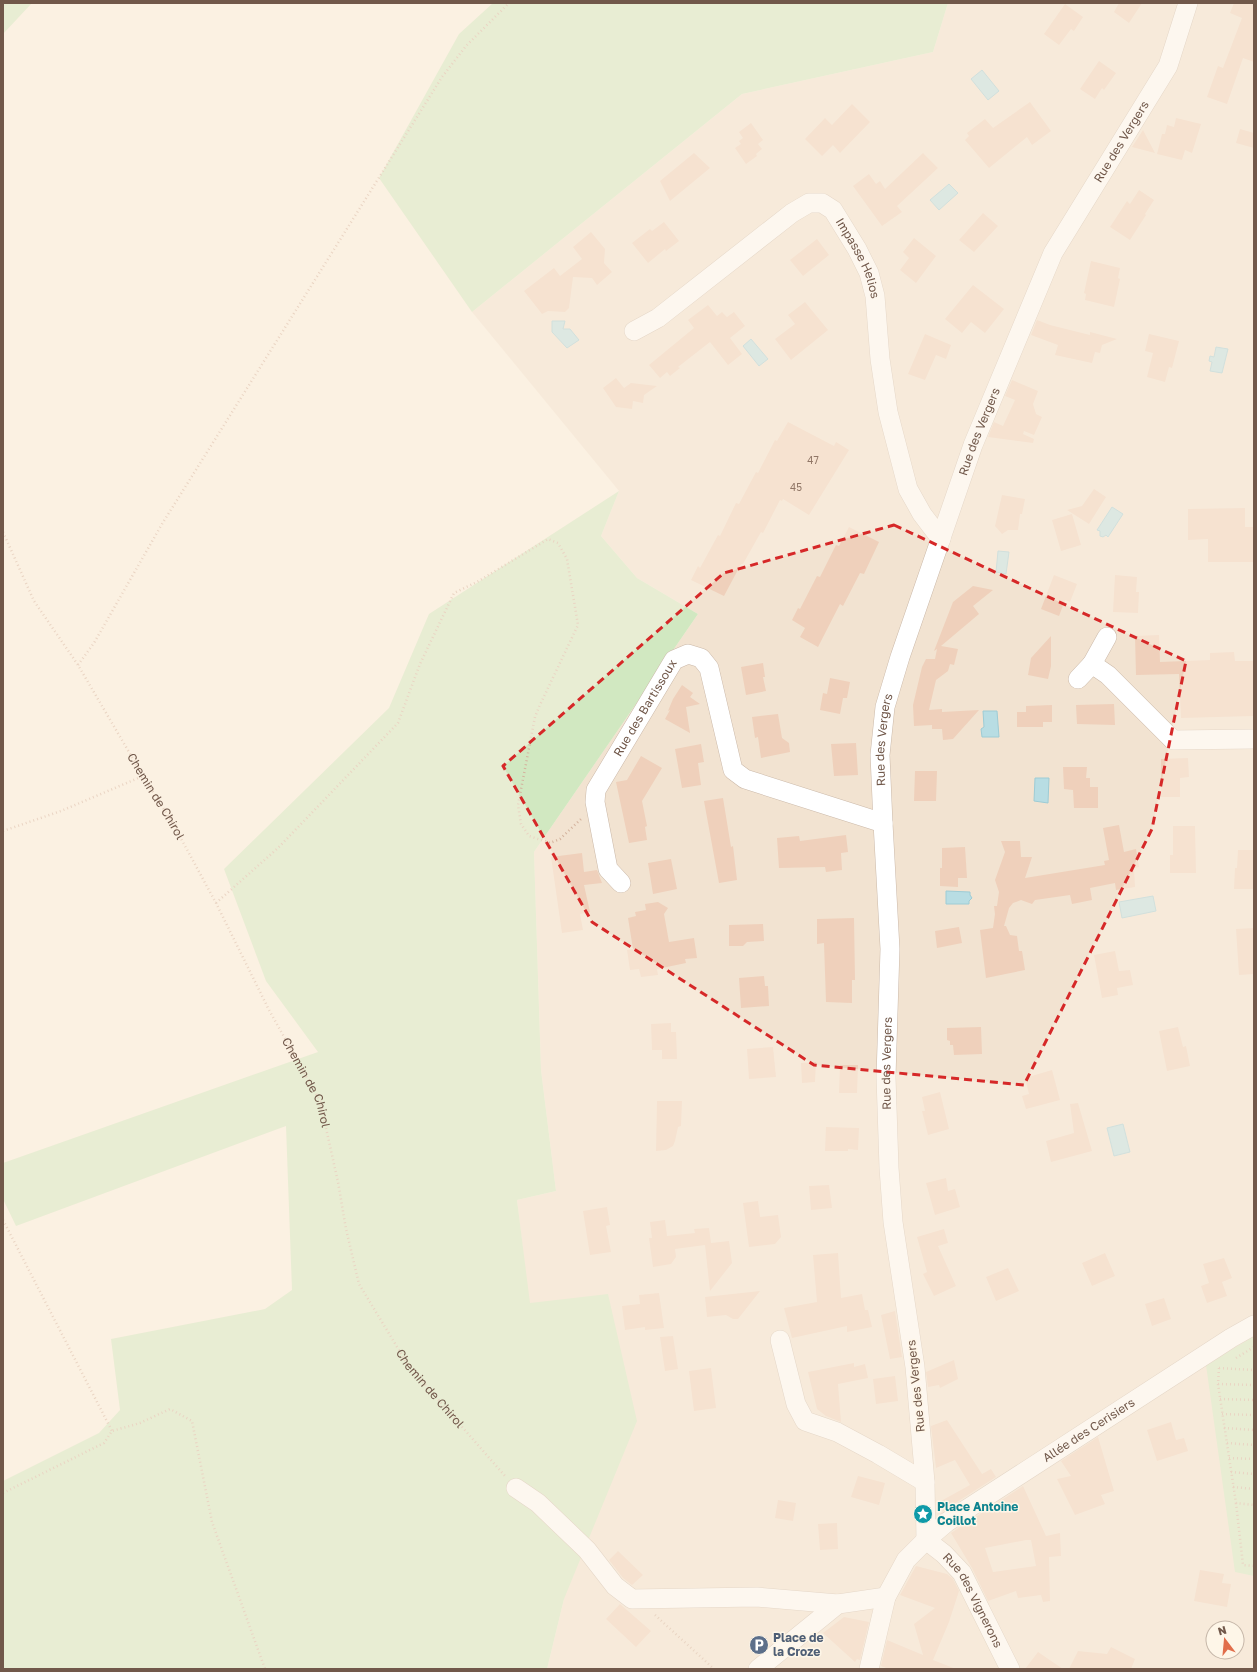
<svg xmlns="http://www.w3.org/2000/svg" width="1257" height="1672" viewBox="0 0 1257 1672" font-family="'Golos Text',sans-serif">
<rect width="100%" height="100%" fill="#fbf1e2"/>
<!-- residential -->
<path fill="#f2e3d1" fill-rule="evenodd" d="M948 3H1254V1669H547L564 1599 517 1200 556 1191 541 1070 534 852 698 614 637 578 601 536 619 491 472 312 742 94 933 52ZM1213 1628H1237V1652H1213Z"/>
<!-- green -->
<path fill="#d1e8c1" d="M3 3H32L3 34Z
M493 3H948L933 52 742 94 472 312 379 178 459 34Z
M619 491 601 536 637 578 698 614 534 852 541 1070 556 1191 517 1200 530 1303 608 1294 637 1421 564 1599 547 1669H3V1481L99 1433 120 1410 111 1339 265 1309 292 1290 286 1126 16 1226 3 1199V1163L318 1052 266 981 224 869 389 708 429 614Z
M1254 1336V1576L1235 1572 1206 1365Z"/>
<!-- water -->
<path fill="#b8dde3" stroke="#9eccd5" d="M982 70 999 91 988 100 971 79Z
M949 184 958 193 939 210 930 200Z
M552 321H565L563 329H570L579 340 567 348 552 332Z
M751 339 768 359 759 366 743 346Z
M1216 347 1228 349 1222 373 1210 371 1212 362 1209 361 1210 356 1214 357Z
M1112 507 1123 514 1108 537 1106 535 1103 537 1100 536V531L1097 530Z
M998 551 1009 552 1006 574 996 572Z
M983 711H997L999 737H982L981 729 984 727Z
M1035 778H1049L1048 803 1034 801Z
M946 891 970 892V895L972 898 969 901V904H946Z
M1153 896 1156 911 1122 918 1119 902Z
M1123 1124 1130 1152 1114 1156 1107 1128Z"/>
<!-- building -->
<path fill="#efd0bb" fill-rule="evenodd" d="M1119 3H1142L1129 23 1114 12Z
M1234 3H1254V62L1243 58 1227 104 1207 97 1218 66 1223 68 1242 18 1230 13Z
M1065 4 1083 17 1074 31 1071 29 1059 45 1044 34Z
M1099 61 1116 73 1104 90 1102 88 1095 99 1080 89Z
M1030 102 1051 131 1032 145 1027 137 989 168 965 140 969 136 967 133 985 119 993 128Z
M852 104 870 122 840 153 833 145 822 156 805 139 825 118 832 125Z
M1176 118 1201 124 1192 153 1185 150 1182 160 1157 154 1162 134H1165L1167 125 1174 127Z
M751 123 763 140 758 144 762 149 756 154 757 156 746 164 735 148 741 144 739 141 743 138 739 132Z
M1240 129 1254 133V148L1236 143Z
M1143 130 1155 153 1132 147Z
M694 153 710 168 670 201 660 181Z
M923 153 938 168 897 206 902 212 882 226 853 186 869 174 876 184 880 181 885 189Z
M1139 190 1154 200 1145 214 1146 215 1130 240 1110 227 1127 201 1130 204Z
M983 213 998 226 974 252 959 240Z
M664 222 679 241 666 251 665 249 648 263 632 243 650 229 652 231Z
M591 232 605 249 604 263 612 272 597 285 592 278 573 277 569 308 565 312 548 311 542 314 524 291 554 268 560 276 582 259 573 247Z
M914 238 936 256 916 283 900 270 909 258 903 252Z
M817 239 829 255 803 276 790 260Z
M1091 261 1120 268 1118 278 1120 279 1114 307 1085 300 1086 294 1084 293Z
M973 285 1004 309 985 333 971 322 962 333 945 319Z
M805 302 828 330 791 360 775 339 795 324 788 315Z
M708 305 717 316 722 312 727 317 734 312 745 326 730 338 742 354 728 365 710 342 678 367 680 368 670 376 667 372 660 378 649 365 694 328 688 320Z
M1037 320 1050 325 1090 335V332L1117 339 1102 345 1100 353 1095 352 1092 363 1055 355 1058 345 1031 335Z
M925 334 951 345 946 359 936 355 925 380 908 374Z
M1149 334 1179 341 1172 368 1169 367 1165 382 1147 377 1153 353 1145 351Z
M616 378 624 388 631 383 657 386 644 395 643 403 633 401 632 409 616 407 603 388Z
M1012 380 1038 391 1033 404 1036 414 1042 417 1034 435 1024 431 1023 434 1034 439 1033 443 988 437 994 422 1003 426 1015 400 1005 396Z
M788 422 834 446 836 442 849 450 809 515 783 499 782 501 780 500 763 533 761 532 743 564H741L724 596 691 580 698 566 700 568 718 535 720 536 736 503 739 504 756 472 758 473 775 440 777 441Z
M1094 489 1106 497 1089 524 1067 510 1082 506Z
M1002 495 1025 499 1022 514H1020L1018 530H1008L1002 534 995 526Z
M1245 508V527H1254V562H1208V539L1188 540V509Z
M1072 514 1081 545 1061 551 1052 520Z
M849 527 879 542 864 574 860 573 843 606 840 604 818 647 800 637 805 628 792 620 798 608 800 609 817 576 820 577 836 545 839 546Z
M1054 575 1077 584 1070 602 1065 600 1059 616 1041 609Z
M1115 575 1137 577 1136 592H1139L1138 613 1113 612Z
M973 586 993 590 973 606 979 614 941 646 958 649 954 665 950 664 948 671 936 680 929 710 942 709V712L979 710 953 739 943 740 942 729H932V725L914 726 913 705 922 667 926 659H935L937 649 934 651 953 602Z
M1159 635 1160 662 1210 660V653L1234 652 1235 661H1254V716L1181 718 1179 674 1136 675 1135 636Z
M1051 636V666L1048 679 1028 675 1031 658Z
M763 663 765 677H763L766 691 746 695 741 667Z
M830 678 850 682 847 698H843L840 714 820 710 823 693 827 694Z
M682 685 693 693 690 697 700 704 686 707 690 733 665 719 670 710 668 711 673 699Z
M1114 704 1115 725 1077 724 1076 705Z
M1052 705V722H1043V727H1017V712H1026V706Z
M778 714 782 738 789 743 790 752 761 758 758 737 755 738 752 717Z
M856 743 858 775 834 776 831 744Z
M701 744 704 762 698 763 701 785 682 788 675 749Z
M641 756 662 768 642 801 647 826 645 827 647 840 629 843 616 782 627 780Z
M1188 758 1189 777 1180 778V797H1161V759Z
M1063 767H1087L1086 778H1090V787H1098V808H1074L1073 790 1064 789Z
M915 771H937L936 801H914Z
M723 798 731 847 733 846 737 880 719 883 704 801Z
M1119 825 1124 852 1136 849 1139 867 1134 868 1135 887 1116 890 1115 883 1090 888 1092 900 1072 904 1070 895 1035 900 1032 904 1021 900 1013 903 1009 908 1004 926H1006L1010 935 1017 936 1019 951H1022L1025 970 986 978 980 930 993 928 995 914 994 906H997L999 892 995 880 1005 852 1001 841H1020L1021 857H1032L1025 878 1105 865 1104 861 1109 860 1103 828Z
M1173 826H1195L1196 873H1170V855H1173Z
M846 835 848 852 841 853 842 870 826 872 825 867 779 868 777 838 799 836 800 841Z
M965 847 967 878H958V887L940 886V868H942V848Z
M1238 850H1254L1253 889H1234L1235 868H1237Z
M582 853 584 872 597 870 602 883 584 885 590 912 580 914 583 930 562 933 551 857Z
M671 859 677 889 653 894 648 863Z
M658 902 668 908 664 914 669 942 694 938 697 958 685 959 686 963 657 969 658 975 641 977 639 969 630 970 627 950 633 949 628 918 636 916 635 912 646 910 645 904Z
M854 918 855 980H852V1003L826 1002 824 943 817 944V919Z
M763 924 764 941 747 942 743 946H729V925Z
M959 927 962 943 937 948 935 931Z
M1254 928V974L1239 975 1236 929Z
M1115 951 1119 971 1130 970 1133 985 1117 988 1118 995 1102 998 1094 955Z
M764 976 765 986H768L769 1006 741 1008 739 978Z
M671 1023V1032H676L677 1059H662V1050H652L651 1024Z
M981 1027 982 1054 954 1055 953 1045H950V1041L947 1040V1028Z
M1178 1027 1183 1047 1186 1046 1190 1066 1167 1071 1159 1031Z
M773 1047 776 1077 749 1079 747 1049Z
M816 1062 815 1082 802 1083 801 1063Z
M840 1065H858L857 1093H839Z
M1052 1070 1060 1100 1026 1109 1022 1096 1029 1094 1025 1078Z
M940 1092 949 1129 928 1135 922 1111H925L922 1097Z
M657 1101H682L681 1126 678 1127 675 1141 673 1146 666 1150 656 1151Z
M1078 1103 1092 1151 1051 1162 1046 1141 1074 1133 1070 1104Z
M826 1127 859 1128 858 1150 848 1149V1151H825Z
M946 1178 948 1191 955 1189 960 1207 935 1215 926 1183Z
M829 1185 832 1208 811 1210 809 1186Z
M758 1201 760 1217 778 1215 781 1237 775 1244 749 1247 743 1203Z
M607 1207 610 1225 606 1226 611 1252 590 1255 583 1211Z
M665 1220 667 1236 695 1233 694 1229 709 1228 711 1243 729 1241 732 1263 710 1291 705 1245 675 1249 676 1257 671 1264 653 1267 649 1238H652L650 1222Z
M944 1229 948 1243 938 1246 956 1286 934 1296 923 1274 927 1272 917 1237Z
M838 1253 841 1298 862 1294 865 1310H868L872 1327 847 1332V1326L792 1338 784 1308 817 1302 813 1255Z
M1105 1253 1115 1276 1092 1286 1082 1263Z
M1224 1258 1232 1278 1222 1282 1227 1296 1207 1303 1201 1286 1209 1283 1203 1264Z
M1008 1268 1019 1291 996 1301 986 1277Z
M760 1291 738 1319H733L726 1315 707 1317 705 1297Z
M659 1293 664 1328 645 1330V1327L625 1330 622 1306 640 1304 639 1295Z
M1164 1298 1171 1319 1152 1326 1145 1304Z
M895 1311 902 1357 890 1359 881 1315Z
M673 1336 678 1369 665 1371 660 1337Z
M954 1360 958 1379 940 1388 939 1385 928 1387 926 1372Z
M854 1363V1367L865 1364 868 1378 838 1384 841 1422 826 1416 817 1409 808 1372Z
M711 1368 716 1408 694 1411 689 1371Z
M895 1376 898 1401 876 1404 873 1379Z
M947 1420 982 1474 991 1469 996 1477 943 1511 941 1501 970 1485 955 1460 936 1468 931 1426Z
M1171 1422 1176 1440 1184 1438 1188 1451 1157 1461 1147 1430Z
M1098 1437 1114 1491 1101 1495 1105 1504 1075 1515 1057 1479 1071 1476 1061 1461Z
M858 1476 885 1483 879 1505 851 1497Z
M1023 1486 1046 1536 1060 1533 1061 1556 1049 1557 1050 1601 1043 1602 1041 1595 1018 1598 1016 1591 988 1601 972 1568 951 1533ZM1026 1540H1031L1036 1566 993 1572 985 1548Z
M778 1500 796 1503 793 1521 775 1518Z
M837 1523 838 1549 820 1550 818 1524Z
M618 1551 643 1575 632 1585 623 1578 609 1560Z
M916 1566 947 1574 953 1579 959 1591 949 1622 933 1660 956 1669H889L881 1666 887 1640 923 1655 914 1624 935 1608 900 1595Z
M1200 1570 1224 1574 1222 1583 1231 1584 1227 1607 1194 1601Z
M620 1604 651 1631 636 1647 606 1619Z
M844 1617 869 1622 860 1660 857 1659 855 1662 823 1633Z
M1111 1647 1135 1659 1131 1669H1069L1078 1651 1107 1654Z
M1038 1652 1063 1669H1025Z"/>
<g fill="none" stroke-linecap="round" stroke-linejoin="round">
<!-- street casing -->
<g stroke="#cbb9a9" stroke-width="20">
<g id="street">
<path id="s2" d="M634 331 658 318 792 213 809 203H822L833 210 857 249 869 273 875 296 880 359 888 412 908 489 922 514 941 539"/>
<path d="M1092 664 1107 637"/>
<path d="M1078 679 1092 664 1108 675 1173 740 1254 739"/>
<path id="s3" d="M621 883 608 869 595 802 596 790 674 660 688 654 701 658 709 668 733 770 745 779 883 823"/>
<path d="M780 1340 796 1404 805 1421 837 1432 878 1454 925 1482"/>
<path d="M516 1488 538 1503 587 1550 615 1586 632 1599 757 1597 838 1604"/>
<path id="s4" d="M926 1540 925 1482 915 1367 893 1222 889 1168 886 1077 890 949 883 823 880 755 885 707 900 657 973 445 1053 253 1168 66 1188 3"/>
<path id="s5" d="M926 1540 944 1554 962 1573 1010 1669"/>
<path d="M758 1669 838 1604 886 1597"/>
<path id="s6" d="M869 1669 886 1597 906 1560 926 1540 947 1522 1231 1338 1254 1325"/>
</g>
</g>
<!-- path -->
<g stroke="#d4b39e" stroke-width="2.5" stroke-dasharray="1 3" stroke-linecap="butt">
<path id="s1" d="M3 532 34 601 78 665 143 776 172 822 216 903 269 1010 320 1101 338 1182 346 1229 359 1284 408 1365 505 1476"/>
<path d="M78 665 94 643 162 524 442 77 466 46 509 3"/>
<path d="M3 831 61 811 143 776"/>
<path d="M216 903 278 848 398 723 420 664 454 593 477 582 548 539 558 543 567 559 578 625 539 707 535 717 518 805 521 824 529 836 550 843 560 839 581 819"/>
<path d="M3 1220 112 1431"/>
<path d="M1236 1358 1254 1347"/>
<path d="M1219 1368 1218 1384 1236 1503 1254 1505"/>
<path d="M1219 1368 1254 1370"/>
<path d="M1218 1384 1254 1385"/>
<path d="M1220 1399 1254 1400"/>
<path d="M1222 1414 1254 1415"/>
<path d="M1224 1428 1254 1430"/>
<path d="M1227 1443 1254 1445"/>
<path d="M1229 1458 1254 1459"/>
<path d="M1231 1472 1254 1474"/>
<path d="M1233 1487 1254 1489"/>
<path d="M3 1493 104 1443 112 1431 140 1423 170 1409 192 1421 212 1522 265 1669"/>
<path d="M1236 1503 1243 1565 1254 1566"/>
<path d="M655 1615 714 1669"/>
</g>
<!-- street -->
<use href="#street" stroke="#fff" stroke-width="19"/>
</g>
<!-- marked area -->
<path d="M0 0H1257V1672H0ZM894 525 1186 661 1152 829 1024 1085 814 1065 592 922 503 766 724 573Z" fill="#fbf1e2" fill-opacity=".55" fill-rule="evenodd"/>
<path fill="none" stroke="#d62828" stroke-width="3" stroke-dasharray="8 5" stroke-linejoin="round" d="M894 525 1186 661 1152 829 1024 1085 814 1065 592 922 503 766 724 573Z"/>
<!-- icons -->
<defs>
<g id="sight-disc" transform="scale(1)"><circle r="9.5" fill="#0f9aa8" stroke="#fef6e8"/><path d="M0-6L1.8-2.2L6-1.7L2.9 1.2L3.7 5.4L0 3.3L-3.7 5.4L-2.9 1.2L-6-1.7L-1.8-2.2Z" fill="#fff"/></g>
<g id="parking-disc" transform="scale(1)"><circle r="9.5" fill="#5c6f8a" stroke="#fef6e8"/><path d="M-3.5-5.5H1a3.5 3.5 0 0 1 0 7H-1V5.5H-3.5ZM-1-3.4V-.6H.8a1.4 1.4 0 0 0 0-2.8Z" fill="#fff"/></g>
</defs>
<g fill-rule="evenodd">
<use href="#sight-disc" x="923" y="1514"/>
<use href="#parking-disc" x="759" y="1645"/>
</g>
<g text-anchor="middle" stroke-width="3" stroke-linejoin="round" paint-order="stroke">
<!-- number labels -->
<g font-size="10" fill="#907666">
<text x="813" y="464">47</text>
<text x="796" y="491">45</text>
</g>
<!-- street labels -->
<g font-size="12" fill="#71584a" stroke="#fef6e8">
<text dy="4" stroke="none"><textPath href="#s4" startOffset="1451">Rue des Vergers</textPath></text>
<text dy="4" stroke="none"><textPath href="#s2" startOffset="298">Impasse Helios</textPath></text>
<text dy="4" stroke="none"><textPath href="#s4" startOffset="1127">Rue des Vergers</textPath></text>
<text dy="4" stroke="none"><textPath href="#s3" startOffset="195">Rue des Bartissoux</textPath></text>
<text dy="4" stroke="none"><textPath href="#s4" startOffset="803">Rue des Vergers</textPath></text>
<text dy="4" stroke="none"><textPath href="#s1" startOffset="306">Chemin de Chirol</textPath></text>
<text dy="4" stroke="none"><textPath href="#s4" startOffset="479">Rue des Vergers</textPath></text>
<text dy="4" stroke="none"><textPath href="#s1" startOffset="630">Chemin de Chirol</textPath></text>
<text transform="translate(916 1386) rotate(-96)" y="4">Rue des Vergers</text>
<text dy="4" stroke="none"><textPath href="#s1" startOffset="966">Chemin de Chirol</textPath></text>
<text dy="4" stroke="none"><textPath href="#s6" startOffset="341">Allée des Cerisiers</textPath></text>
<text dy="4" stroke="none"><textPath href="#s5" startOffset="78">Rue des Vignerons</textPath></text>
</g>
<!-- culture labels -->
<g font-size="12" font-weight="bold" fill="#0d838f" stroke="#fef6e8" text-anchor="start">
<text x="937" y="1511">Place Antoine<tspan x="937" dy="14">Coillot</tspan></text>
</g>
<!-- service labels -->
<g font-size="12" font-weight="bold" fill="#4e5e75" stroke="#fef6e8" text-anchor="start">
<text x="773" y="1642">Place de<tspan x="773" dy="14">la Croze</tspan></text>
</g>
</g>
<!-- border -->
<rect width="1257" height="1672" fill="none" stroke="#71584a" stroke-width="8"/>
<!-- north arrow -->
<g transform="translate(1225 1640) rotate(344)"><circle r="19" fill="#fef6e8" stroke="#c6b7a9"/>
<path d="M0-3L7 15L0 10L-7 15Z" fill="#e16e4b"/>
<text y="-6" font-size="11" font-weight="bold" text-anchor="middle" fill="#71584a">N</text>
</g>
</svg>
